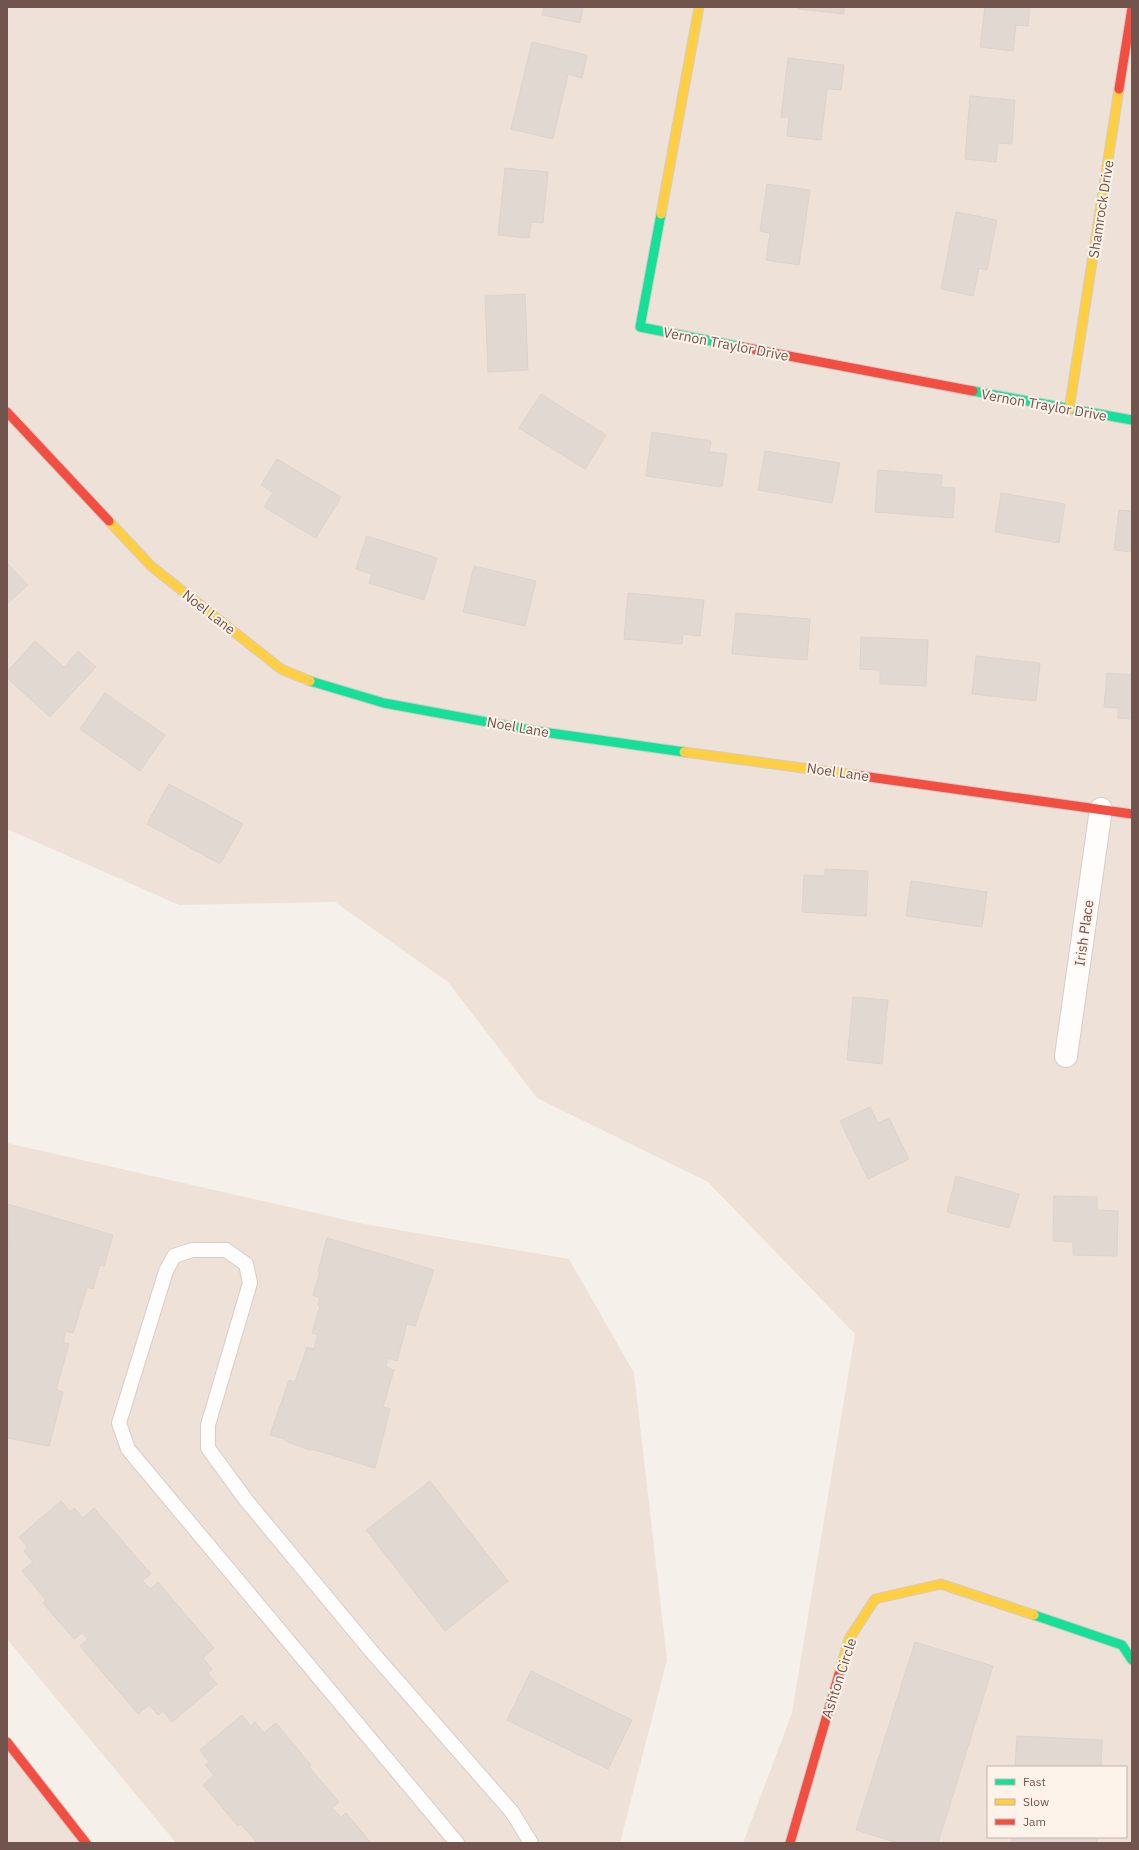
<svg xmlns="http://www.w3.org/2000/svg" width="1139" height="1850" viewBox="0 0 1139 1850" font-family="'IBM Plex Sans',sans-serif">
<rect width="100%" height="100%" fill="#f6f0ea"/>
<!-- residential -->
<path fill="#eee1d8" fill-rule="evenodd" d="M7 7H1132V1843H743L792 1713 855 1334 708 1182 537 1098 448 982 335 902 179 905 7 829ZM988 1767H1126V1837H988Z
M7 1143 364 1224 569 1259 634 1373 667 1660 620 1843H176L7 1639Z
M7 1742 86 1843H7Z"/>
<!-- building -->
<path fill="#e2d8d2" stroke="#ded2cd" d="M544 7H583L580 23 542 15Z
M798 7H844V14L798 9Z
M985 7H1030L1028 26 1016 25 1013 51 980 47Z
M532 42 587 55 582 78 568 74 553 139 511 129Z
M788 58 844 65 841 90 827 89 821 140 787 136 789 117H781Z
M970 96 1015 100 1012 144 998 143 996 162 965 159Z
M505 168 548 172 543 223 531 222 529 238 498 235Z
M767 184 810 190 799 265 766 260 770 233 760 231Z
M956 212 997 220 987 270 979 268 973 296 941 289Z
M525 294 528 370 488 372 485 296Z
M541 394 606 435 585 469 519 428Z
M652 432 711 441 709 452 727 454 722 487 646 476Z
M765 451 840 463 832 503 758 490Z
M277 459 341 497 316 538 264 507 273 493 261 485Z
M878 470 942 475 941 487 955 488 953 518 875 512Z
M1001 493 1065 504 1059 543 995 532Z
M1119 510 1132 511V552L1114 550Z
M367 536 437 558 424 600 369 583 372 574 356 569Z
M7 563 28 585 7 604Z
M474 566 536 581 525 626 463 612Z
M628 593 704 600 700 636 683 634 682 644 624 639Z
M736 613 810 619 807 660 732 654Z
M861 637 928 640 926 686 880 684V670L860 669Z
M35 641 64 667 78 651 96 667 50 717 7 678V672Z
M976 656 1040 663 1036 701 972 694Z
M1107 673 1132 675V719L1118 718V708L1104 707Z
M105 693 165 735 140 771 80 729Z
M169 784 243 824 220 864 147 824Z
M825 869 868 871 866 916 802 912 804 875 825 876Z
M911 881 987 892 982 927 906 916Z
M853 997 888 1000 882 1064 847 1060Z
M870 1107 878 1123 889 1118 909 1159 868 1179 840 1121Z
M956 1176 1019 1194 1009 1228 947 1212Z
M1054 1196 1097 1197V1210L1118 1211 1117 1256 1073 1255V1242L1053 1241Z
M8 1204 113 1235 104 1266 100 1265 93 1289 87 1287 73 1333 66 1331 63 1342 69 1344 56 1389 63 1392 49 1446 7 1438Z
M327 1238 434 1270 415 1326 407 1324 397 1361 388 1358 386 1367 394 1370 383 1407 390 1409 375 1468 312 1449 309 1450 285 1441V1439L270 1435 289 1380 295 1382 307 1347 314 1349 318 1335 312 1333 320 1306 318 1305 320 1298 313 1295 320 1272 318 1271Z
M430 1481 508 1581 445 1631 366 1530Z
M61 1501 70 1512 74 1508 83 1518 94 1508 151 1574 142 1580 150 1589 158 1582 214 1648 203 1658 212 1669 208 1673 217 1684 172 1722 163 1711 158 1715 149 1705 138 1714 80 1646 88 1639 82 1633 74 1639 43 1603 46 1600 22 1571 33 1562 24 1551 28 1548 19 1537Z
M915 1642 993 1666 938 1843H898L856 1830Z
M531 1671 632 1720 608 1769 507 1720Z
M242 1715 251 1726 255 1722 264 1733 276 1723 311 1765 309 1767 339 1802 332 1808 341 1817 346 1813 371 1843H257L241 1824 238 1826 203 1785 214 1775 205 1765 209 1762 200 1750Z
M1017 1736 1102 1740 1101 1767H1015Z
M1012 1837H1097V1843H1012Z"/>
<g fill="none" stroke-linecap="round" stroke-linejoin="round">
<!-- lane casing -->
<g stroke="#d5cdc8" stroke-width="16">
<path id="lane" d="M457 1843 128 1449 119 1423 166 1271 174 1256 192 1250H226L246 1264 250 1283 208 1425V1448L246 1500 372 1652 512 1812 531 1843"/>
</g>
<!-- street casing -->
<g stroke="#d5cdc8" stroke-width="24">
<path id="street" d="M1066 1056 1101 809"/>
</g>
<!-- fast casing -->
<g stroke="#d4cbc7" stroke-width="11">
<path id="fast" d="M661 214 640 327 742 347
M973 391 1132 420
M310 681 384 703 536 731 684 752
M1034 1615 1122 1645 1132 1660"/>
</g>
<!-- slow casing -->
<g stroke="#d4cbc7" stroke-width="11">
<path id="slow" d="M661 214 699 7
M1069 410 1119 89
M109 521 151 566 281 669 310 681
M684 752 855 775
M839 1674 849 1639 875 1599 941 1584 1034 1615"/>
</g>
<!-- jam casing -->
<g stroke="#d4cbc7" stroke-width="11">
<path id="jam" d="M1119 89 1132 8
M742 347 973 391
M7 412 109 521
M855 775 1132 814
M7 1742 86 1843
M790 1843 839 1674"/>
</g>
<!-- lane -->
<use href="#lane" stroke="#fefdfc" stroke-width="14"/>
<!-- street -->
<use href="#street" stroke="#fefdfc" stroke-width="22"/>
<!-- fast -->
<use href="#fast" stroke="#16e098" stroke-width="9"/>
<!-- slow -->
<use href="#slow" stroke="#ffcf43" stroke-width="9"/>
<!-- jam -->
<use href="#jam" stroke="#f24e42" stroke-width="9"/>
</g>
<g text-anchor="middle" stroke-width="4" stroke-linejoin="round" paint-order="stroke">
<!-- street labels -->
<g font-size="14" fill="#70544d" stroke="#fdf3eb">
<text transform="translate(1101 209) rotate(-81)" y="5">Shamrock Drive</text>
<text transform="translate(726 344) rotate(11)" y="5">Vernon Traylor Drive</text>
<text transform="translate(1044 405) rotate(10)" y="5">Vernon Traylor Drive</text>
<text transform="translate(209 612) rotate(38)" y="5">Noel Lane</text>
<text transform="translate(518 727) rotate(10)" y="5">Noel Lane</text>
<text transform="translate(838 772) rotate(8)" y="5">Noel Lane</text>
<text transform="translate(1084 933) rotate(-82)" y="5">Irish Place</text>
<text transform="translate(839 1678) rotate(-72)" y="5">Ashton Circle</text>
</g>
</g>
<!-- border -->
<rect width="1139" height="1850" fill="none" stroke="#70544d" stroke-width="16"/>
<!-- legend -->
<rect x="987" y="1766" width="140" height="72" fill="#fdf3eb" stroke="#c5b3ac"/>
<rect x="995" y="1779" width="20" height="6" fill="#16e098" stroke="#c5b3ac"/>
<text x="1023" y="1786" font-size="12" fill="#70544d">Fast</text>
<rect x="995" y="1799" width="20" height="6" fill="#ffcf43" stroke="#c5b3ac"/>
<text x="1023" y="1806" font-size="12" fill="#70544d">Slow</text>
<rect x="995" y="1819" width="20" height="6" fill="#f24e42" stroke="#c5b3ac"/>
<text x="1023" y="1826" font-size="12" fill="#70544d">Jam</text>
</svg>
